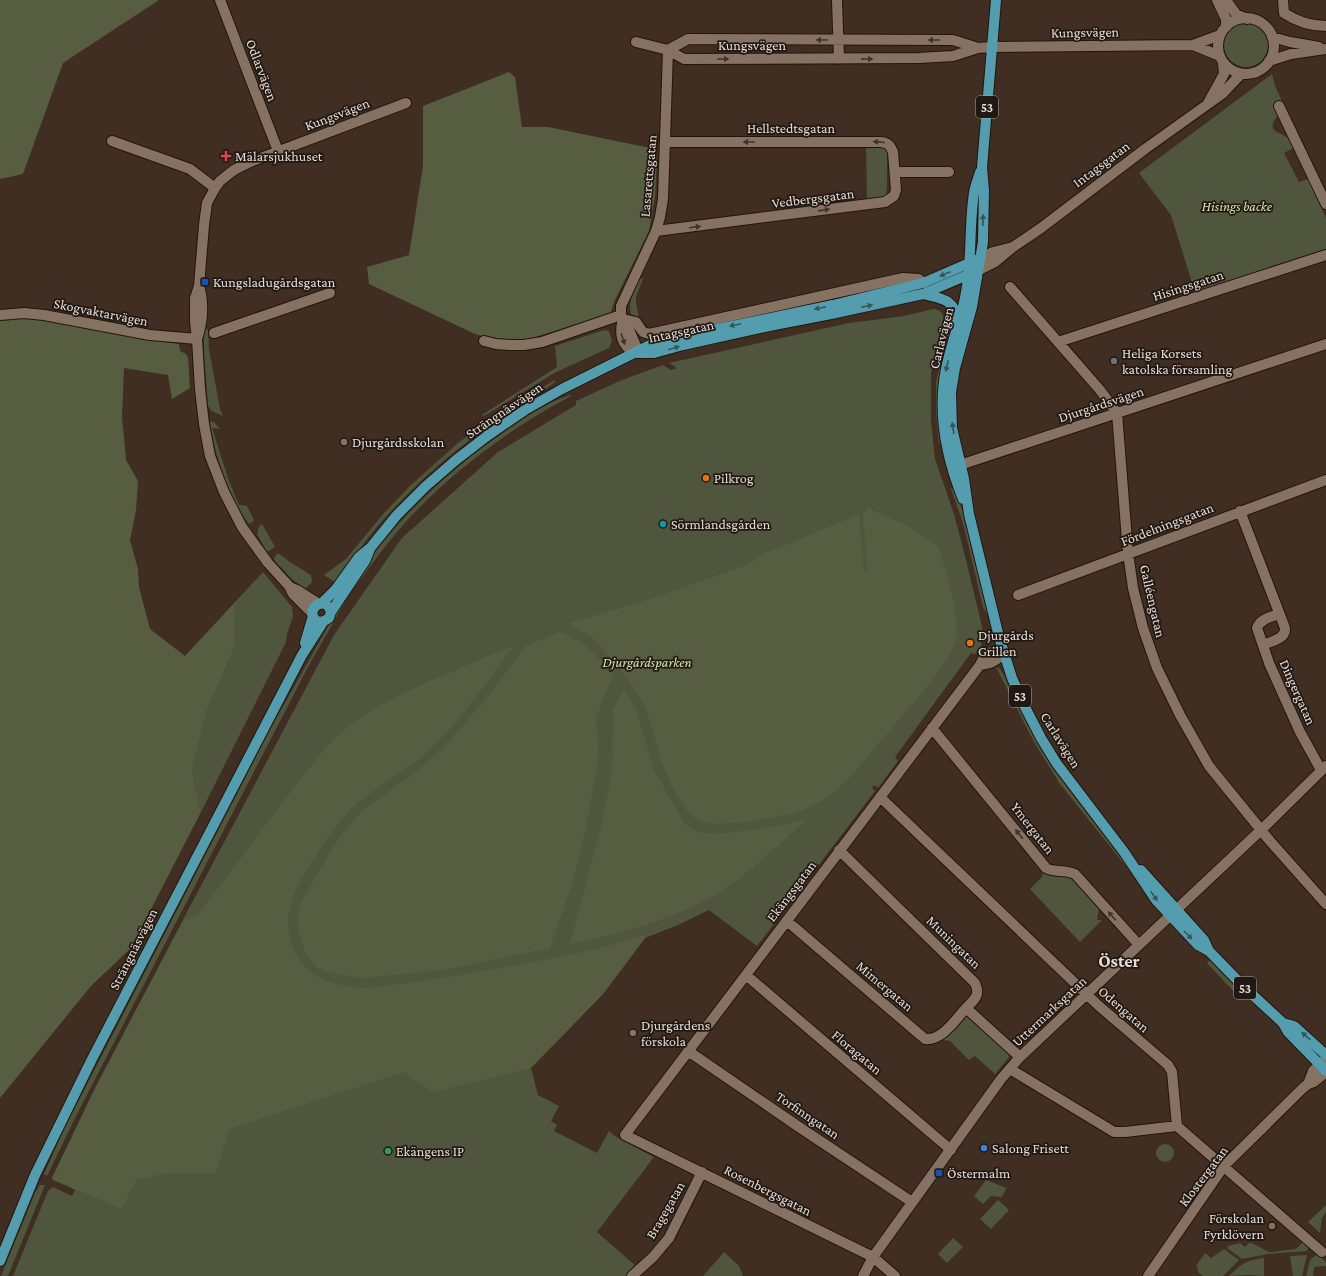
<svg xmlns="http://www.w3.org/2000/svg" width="1326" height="1276" viewBox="0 0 1326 1276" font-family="'Crimson Pro',serif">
<rect width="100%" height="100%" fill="#3f2e21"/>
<!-- green -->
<path fill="#50563e" d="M1224 45a22 22 0 1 1 44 0a22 22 0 1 1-44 0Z
M1272 74 1275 86 1282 101 1276 103 1279 114C1262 134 1283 131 1292 141 1294 142 1294 145 1295 147L1284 153 1299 182 1308 179 1326 218V249L1195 292 1171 215 1139 173Z
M880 146 887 149V186L886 197 867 199 866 147Z
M641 278 643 279 636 297V303L639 318 631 314C628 302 634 287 641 278Z
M948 307 954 317 940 383 943 444H941L939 443 936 414V383L949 321Z
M933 309C940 309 944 314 944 321L931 373V421L935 459 954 514 966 560 984 635 980 640 981 642V646L975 654 971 653 895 757 898 761 878 788 874 785 872 788 875 791 757 946 709 910 678 925 645 938 603 994 531 1068 538 1095 559 1106 551 1121 557 1125 554 1131 597 1153 609 1131 616 1137 654 1157 597 1232 637 1267 626 1276H13L48 1191 53 1187 72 1196 75 1190 52 1178 126 1029 187 912 334 635 402 538 498 452 576 405V401L622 380 663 365 671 370 677 368 669 363 849 323 904 316Z
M204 326 208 330 209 349 220 409 223 416 212 411 208 406 204 351Z
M604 330 609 331 612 341 609 348 556 372 484 416 482 415 557 367 555 346Z
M555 380V382C523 405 489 424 458 449 428 473 400 500 375 529 361 546 349 566 336 583L324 575 346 559 385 512 411 485 458 443 493 417 519 401Z
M571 395V396C507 430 444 477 397 532 381 551 366 572 351 592L349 591C360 574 371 556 384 541 419 498 462 461 507 430 528 416 546 402 571 395Z
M211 421 215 423 220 429 212 428 229 481 239 505 247 506 254 520 251 523H248C227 493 216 459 210 423Z
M953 486 965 516 990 619 983 607 963 523 951 489Z
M262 524 275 547 267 552 257 534 259 527Z
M278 553 290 562 311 575 312 582 305 589 292 579 275 561 274 558Z
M263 572 292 607 293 616 287 634 286 642 201 812 192 770 207 711 235 647 236 601Z
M344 598 346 600 308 667 76 1116 47 1176 44 1174 66 1125 272 726Z
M996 667C1007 670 1011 703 1023 713L1124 859 1127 866 1125 865 1060 784 1034 742Z
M1043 871 1048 875 1066 876 1074 880 1099 908 1097 920H1102L1080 942 1030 889 1042 877Z
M1210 960 1232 981 1241 999 1207 963Z
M966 1017H971L1008 1051 1009 1057 995 1074 975 1056 969 1060 950 1041 943 1040Z
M1156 1153a9 9 0 1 1 18 0a9 9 0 1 1-18 0Z
M986 1180 1006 1188 1002 1197 991 1196 983 1204 974 1196Z
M40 1185H45L8 1276H1L35 1193Z
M998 1200 1009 1210 991 1229 980 1219Z
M1326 1205V1212L1322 1218 1320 1233 1308 1222Z
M953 1238 963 1247 947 1263 938 1254Z
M1250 1242 1269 1252 1296 1249 1303 1242 1309 1247 1307 1251 1268 1254 1242 1259 1227 1248 1228 1246 1240 1243 1245 1247Z
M1224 1249 1239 1260 1223 1276H1203L1198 1272V1268L1196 1266 1205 1253 1211 1258Z
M724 1252 739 1266 743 1276H703Z
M1317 1254 1326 1262V1266L1314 1267 1313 1276H1306L1310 1260Z
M1307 1255 1302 1276H1293L1290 1256Z
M1264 1258V1276L1248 1275 1229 1276C1241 1264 1247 1260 1264 1258Z"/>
<!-- forest -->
<path fill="#575d40" d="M0 0H159L63 63 23 174 0 179Z
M509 72 515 77 522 127H548L655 149 657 159 655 196 649 231 614 302 611 312 608 314 529 339C510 342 494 339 475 334L369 284 367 267 409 255 423 166V106Z
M20 317 34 318 122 335 179 344 180 351 186 354 188 358 190 388 172 399 168 375 124 368 122 417 126 460 138 481 136 510 130 540 138 569 139 587 150 629 185 656 236 601 235 647 207 711 192 770 201 812 131 948 91 986 0 1098V319Z
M868 508 876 512 908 526 937 545 939 548 951 590 957 621 956 641 948 658 926 688 846 782 823 800 805 809 792 814 745 822 714 824 701 822 689 814 674 790 662 763 646 708 628 679 592 637 571 625 570 623 647 600 744 566 766 553 859 514 864 572 867 573 866 545 863 521V515Z
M559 632C586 642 597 654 613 676L596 717 599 754 586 828 574 878 550 948 444 970 362 978 327 972 317 967 305 953 299 934 298 921 300 905 318 872 340 836 362 811 414 773 443 749 489 695 526 646Z
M515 645C488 680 463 719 430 749 407 770 380 785 356 804 343 816 332 832 322 846 310 865 296 885 290 907 286 920 288 933 292 945 304 979 333 986 366 988 377 988 389 985 400 984 429 980 458 976 488 970 541 961 594 952 645 935V938L603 994 531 1068 433 1092 404 1072 229 1129 216 1173H167L136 1180 122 1209 53 1180 52 1178 96 1086 183 921C187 917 192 919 197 915 233 871 265 824 300 780 315 761 330 740 349 726 398 690 460 669 515 645Z
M624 689 637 711 653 768 684 823 697 832 718 834 779 826 807 819C778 846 748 875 713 896 670 921 618 934 570 944L602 824 612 771 613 709Z"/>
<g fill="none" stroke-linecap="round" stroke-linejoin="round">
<!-- minor casing -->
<g stroke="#251509" stroke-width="12">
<path id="minor" d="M220 0 278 151
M837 0 839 59
M1217 0 1226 19V27
M1226 0 1236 14 1247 19
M1283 0 1284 13C1296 21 1312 26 1326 26
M1218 46a28 28 0 1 1 56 0a28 28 0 1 1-56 0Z
M1272 37 1290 42 1319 47
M636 42 668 50 684 59 919 58 953 56 978 48 993 47 1193 45 1220 35
M1193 45 1220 56
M668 50 688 39 953 40 978 48
M1269 61 1291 54 1326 49
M1208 103 1224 74 1223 63
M1279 106 1326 204
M112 141 190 169 215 188
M895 172H949
M656 231 885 202 894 196 896 190 893 152C890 145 888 143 881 142H665
M981 258 993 252 1013 247
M979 270 995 262 1013 247 1041 228 1145 149 1222 94 1241 74
M1010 287 1100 390 1117 413 1128 553 1133 588 1143 628 1157 668 1180 715 1209 766 1270 841 1326 904
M0 315 24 313 44 315 150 335 197 339
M623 319C619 333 621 346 635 353L636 346 628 327 623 319 621 315V306L656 231 660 217 663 199 668 50
M623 319 636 322 643 332 649 334 903 278 919 279 923 283
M214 333 330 293
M198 336C203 319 204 303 199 286
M484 341 496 344 510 345H524L542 342 621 315
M1058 342 1326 255
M954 467 1326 344
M1240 511 1285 628C1286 639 1272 641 1263 645
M290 587 297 590 319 604
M1018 595 1326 480
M312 613 293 594 289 586 268 563 242 527 224 492 210 456 204 424 200 389 197 339 195 322V298L199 286 204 225 207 203 215 188 220 181 234 170 250 162 406 103
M1279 614C1271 617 1260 619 1257 628L1269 663 1300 732 1321 770
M980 665C991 664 996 661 1004 653
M932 728 1046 868C1055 873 1064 869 1075 874L1139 945
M880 797 1099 1006 1168 1065 1172 1072 1177 1126 1322 1252
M839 850 975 983C981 996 974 1000 966 1008L1020 1057
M787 921 925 1039C942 1041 956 1019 966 1008
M746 975 951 1150
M688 1051 799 1127 912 1202
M1010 1069 1114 1132H1125L1177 1126
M1308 1084 1313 1071 1326 1059
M632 1276 653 1257 669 1238 702 1172
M863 1276 873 1257 1001 1079 1020 1057 1261 830 1326 766
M895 1276 873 1257 625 1135 980 665 986 653 995 652 1004 653
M1148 1276 1224 1166 1303 1088 1308 1084 1314 1082 1326 1072"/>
</g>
<!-- major casing -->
<g stroke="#251509" stroke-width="12">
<path id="major" d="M996 0 982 167 984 191 983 242 972 307 955 368 951 392 952 428 964 479 969 514 999 637 1012 678 1026 709 1041 738 1057 764 1124 852 1156 900 1198 945 1209 951 1242 985 1283 1023 1288 1032 1326 1071
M923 294C942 299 956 299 957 322
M637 353H654L683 345 774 325 831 314 923 294 972 273
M963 499C946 457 937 414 946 369 951 343 962 318 966 292 972 260 969 225 974 193 975 186 978 179 980 172
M322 603 336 589 359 557 371 547 397 515 426 486 456 460 487 436 525 410 562 389 652 344 680 337 833 305 923 283 981 258
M331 612C324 592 303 612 317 621 321 623 325 621 329 618L331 612 365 561 370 549
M305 643 313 616
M1141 870 1204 940 1209 951
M1283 1023 1294 1026 1326 1055
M0 1261 35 1175 92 1059 302 655 323 622"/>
</g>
<!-- minor -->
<use href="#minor" stroke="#867263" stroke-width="10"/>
<!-- major -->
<use href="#major" stroke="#549daf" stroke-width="10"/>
</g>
<!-- one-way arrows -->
<defs><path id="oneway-solid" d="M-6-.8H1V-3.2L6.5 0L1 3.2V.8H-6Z"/></defs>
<g fill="#3f332a">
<use href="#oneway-solid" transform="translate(822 40) rotate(-180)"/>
<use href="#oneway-solid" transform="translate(934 40) rotate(-180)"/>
<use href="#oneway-solid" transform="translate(723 59)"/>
<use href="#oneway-solid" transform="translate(867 59) rotate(-1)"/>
<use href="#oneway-solid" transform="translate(749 142) rotate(180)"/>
<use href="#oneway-solid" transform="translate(879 142) rotate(-175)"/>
<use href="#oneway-solid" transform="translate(824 210) rotate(-8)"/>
<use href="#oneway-solid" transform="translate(695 227) rotate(-7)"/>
<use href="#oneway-solid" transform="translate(623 339) rotate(71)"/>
<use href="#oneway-solid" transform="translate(1019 834) rotate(-128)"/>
<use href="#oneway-solid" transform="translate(1112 916) rotate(-131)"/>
</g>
<g fill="#375459">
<use href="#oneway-solid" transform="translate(983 220) rotate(-89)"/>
<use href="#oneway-solid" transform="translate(945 274) rotate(158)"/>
<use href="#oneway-solid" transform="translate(867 306) rotate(-12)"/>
<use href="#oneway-solid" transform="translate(820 308) rotate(169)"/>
<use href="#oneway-solid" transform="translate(735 325) rotate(168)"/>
<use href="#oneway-solid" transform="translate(674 348) rotate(-16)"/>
<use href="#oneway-solid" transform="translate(947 366) rotate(103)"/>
<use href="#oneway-solid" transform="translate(953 428) rotate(-98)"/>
<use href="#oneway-solid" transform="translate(1154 896) rotate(54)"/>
<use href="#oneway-solid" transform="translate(1188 935) rotate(46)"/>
<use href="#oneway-solid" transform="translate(1306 1036) rotate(-139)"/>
</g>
<!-- markers -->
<path fill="#e0444e" stroke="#201812" stroke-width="1.5" d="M224 150h4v4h4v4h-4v4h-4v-4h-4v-4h4z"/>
<g fill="#1a4fb4" stroke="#201812" stroke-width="1.5">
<rect x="201" y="278" width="8" height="8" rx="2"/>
<rect x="935" y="1169" width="8" height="8" rx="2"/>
</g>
<circle fill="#6b7280" stroke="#201812" stroke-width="1.5" cx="1114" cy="361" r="4"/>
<g fill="#8d6e63" stroke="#201812" stroke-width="1.5">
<circle cx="344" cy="442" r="4"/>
<circle cx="633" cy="1033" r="4"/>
<circle cx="1272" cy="1226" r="4"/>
</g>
<g fill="#e8710a" stroke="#201812" stroke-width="1.5">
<circle cx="706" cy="478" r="4"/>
<circle cx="970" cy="643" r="4"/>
</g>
<circle fill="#0f9aa8" stroke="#201812" stroke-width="1.5" cx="663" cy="524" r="4"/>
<circle fill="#3f7fe0" stroke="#201812" stroke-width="1.5" cx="984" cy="1148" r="4"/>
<circle fill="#2e9e5b" stroke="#201812" stroke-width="1.5" cx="388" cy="1151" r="4"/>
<g text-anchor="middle" stroke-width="3.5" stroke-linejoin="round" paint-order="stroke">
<!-- shield labels -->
<g fill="#201812" stroke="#aba19a" stroke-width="1">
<rect x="976" y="96" width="22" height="22" rx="3"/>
<rect x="1009" y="685" width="22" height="22" rx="3"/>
<rect x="1234" y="977" width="22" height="22" rx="3"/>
</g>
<g font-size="13" font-weight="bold" fill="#e7dcd4">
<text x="987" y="112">53</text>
<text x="1020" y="701">53</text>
<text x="1245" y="993">53</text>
</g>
<!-- street labels -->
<g font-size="14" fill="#e7dcd4" stroke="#201812">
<text transform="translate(1085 32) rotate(-1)" y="5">Kungsvägen</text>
<text x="752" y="50">Kungsvägen</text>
<text transform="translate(262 70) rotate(69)" y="5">Odlarvägen</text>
<text transform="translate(337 114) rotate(-21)" y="5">Kungsvägen</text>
<text x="791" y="133">Hellstedtsgatan</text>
<text transform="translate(1101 164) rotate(-37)" y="5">Intagsgatan</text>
<text transform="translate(648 176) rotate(-85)" y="5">Lasarettsgatan</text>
<text transform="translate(813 198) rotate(-7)" y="5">Vedbergsgatan</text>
<text transform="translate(1188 285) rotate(-18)" y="5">Hisingsgatan</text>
<text transform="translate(101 312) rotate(11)" y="5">Skogvaktarvägen</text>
<text transform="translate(681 331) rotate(-12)" y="5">Intagsgatan</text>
<text transform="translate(941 338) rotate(-76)" y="5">Carlavägen</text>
<text transform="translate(1101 404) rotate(-18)" y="5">Djurgårdsvägen</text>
<text transform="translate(504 410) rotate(-34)" y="5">Strängnäsvägen</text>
<text transform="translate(1167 524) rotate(-21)" y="5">Fördelningsgatan</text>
<text transform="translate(1153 601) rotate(77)" y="5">Galléengatan</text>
<text transform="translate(1298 692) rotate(66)" y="5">Dingergatan</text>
<text transform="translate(1061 740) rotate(58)" y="5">Carlavägen</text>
<text transform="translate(1033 828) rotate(52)" y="5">Ymergatan</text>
<text transform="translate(791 891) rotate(-53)" y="5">Ekängsgatan</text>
<text transform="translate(954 942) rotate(44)" y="5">Muningatan</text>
<text transform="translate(133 949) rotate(-63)" y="5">Strängnäsvägen</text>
<text transform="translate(885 986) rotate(40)" y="5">Mimergatan</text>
<text transform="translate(1124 1009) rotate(41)" y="5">Odengatan</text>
<text transform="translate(1049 1011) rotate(-43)" y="5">Uttermarksgatan</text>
<text transform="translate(857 1052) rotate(40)" y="5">Floragatan</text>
<text transform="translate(808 1115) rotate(34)" y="5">Torfinngatan</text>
<text transform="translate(1203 1176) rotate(-53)" y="5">Klostergatan</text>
<text transform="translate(768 1190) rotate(27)" y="5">Rosenbergsgatan</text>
<text transform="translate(665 1210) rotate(-60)" y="5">Bragegatan</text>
</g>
<!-- poi labels -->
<g font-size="14" fill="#e7dcd4" stroke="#201812" text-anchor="start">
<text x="235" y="161">Mälarsjukhuset</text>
<text x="213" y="287">Kungsladugårdsgatan</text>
<text x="1122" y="358">Heliga Korsets<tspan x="1122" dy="16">katolska församling</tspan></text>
<text x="352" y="447">Djurgårdsskolan</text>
<text x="714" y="483">Pilkrog</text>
<text x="671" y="529">Sörmlandsgården</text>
<text x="978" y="640">Djurgårds<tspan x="978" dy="16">Grillen</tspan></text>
<text x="641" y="1030">Djurgårdens<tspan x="641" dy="16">förskola</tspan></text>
<text x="992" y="1153">Salong Frisett</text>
<text x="396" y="1156">Ekängens IP</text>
<text x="947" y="1178">Östermalm</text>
<text x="1264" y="1223" text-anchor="end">Förskolan<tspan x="1264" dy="16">Fyrklövern</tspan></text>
</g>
<!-- park labels -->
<g font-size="14" font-style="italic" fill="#d7e4ac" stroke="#201812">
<text x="1237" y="211">Hisings backe</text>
<text x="647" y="667">Djurgårdsparken</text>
</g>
<!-- district labels -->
<g font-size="18" font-weight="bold" fill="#e7dcd4" stroke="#201812">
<text x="1119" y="967">Öster</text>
</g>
</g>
</svg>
